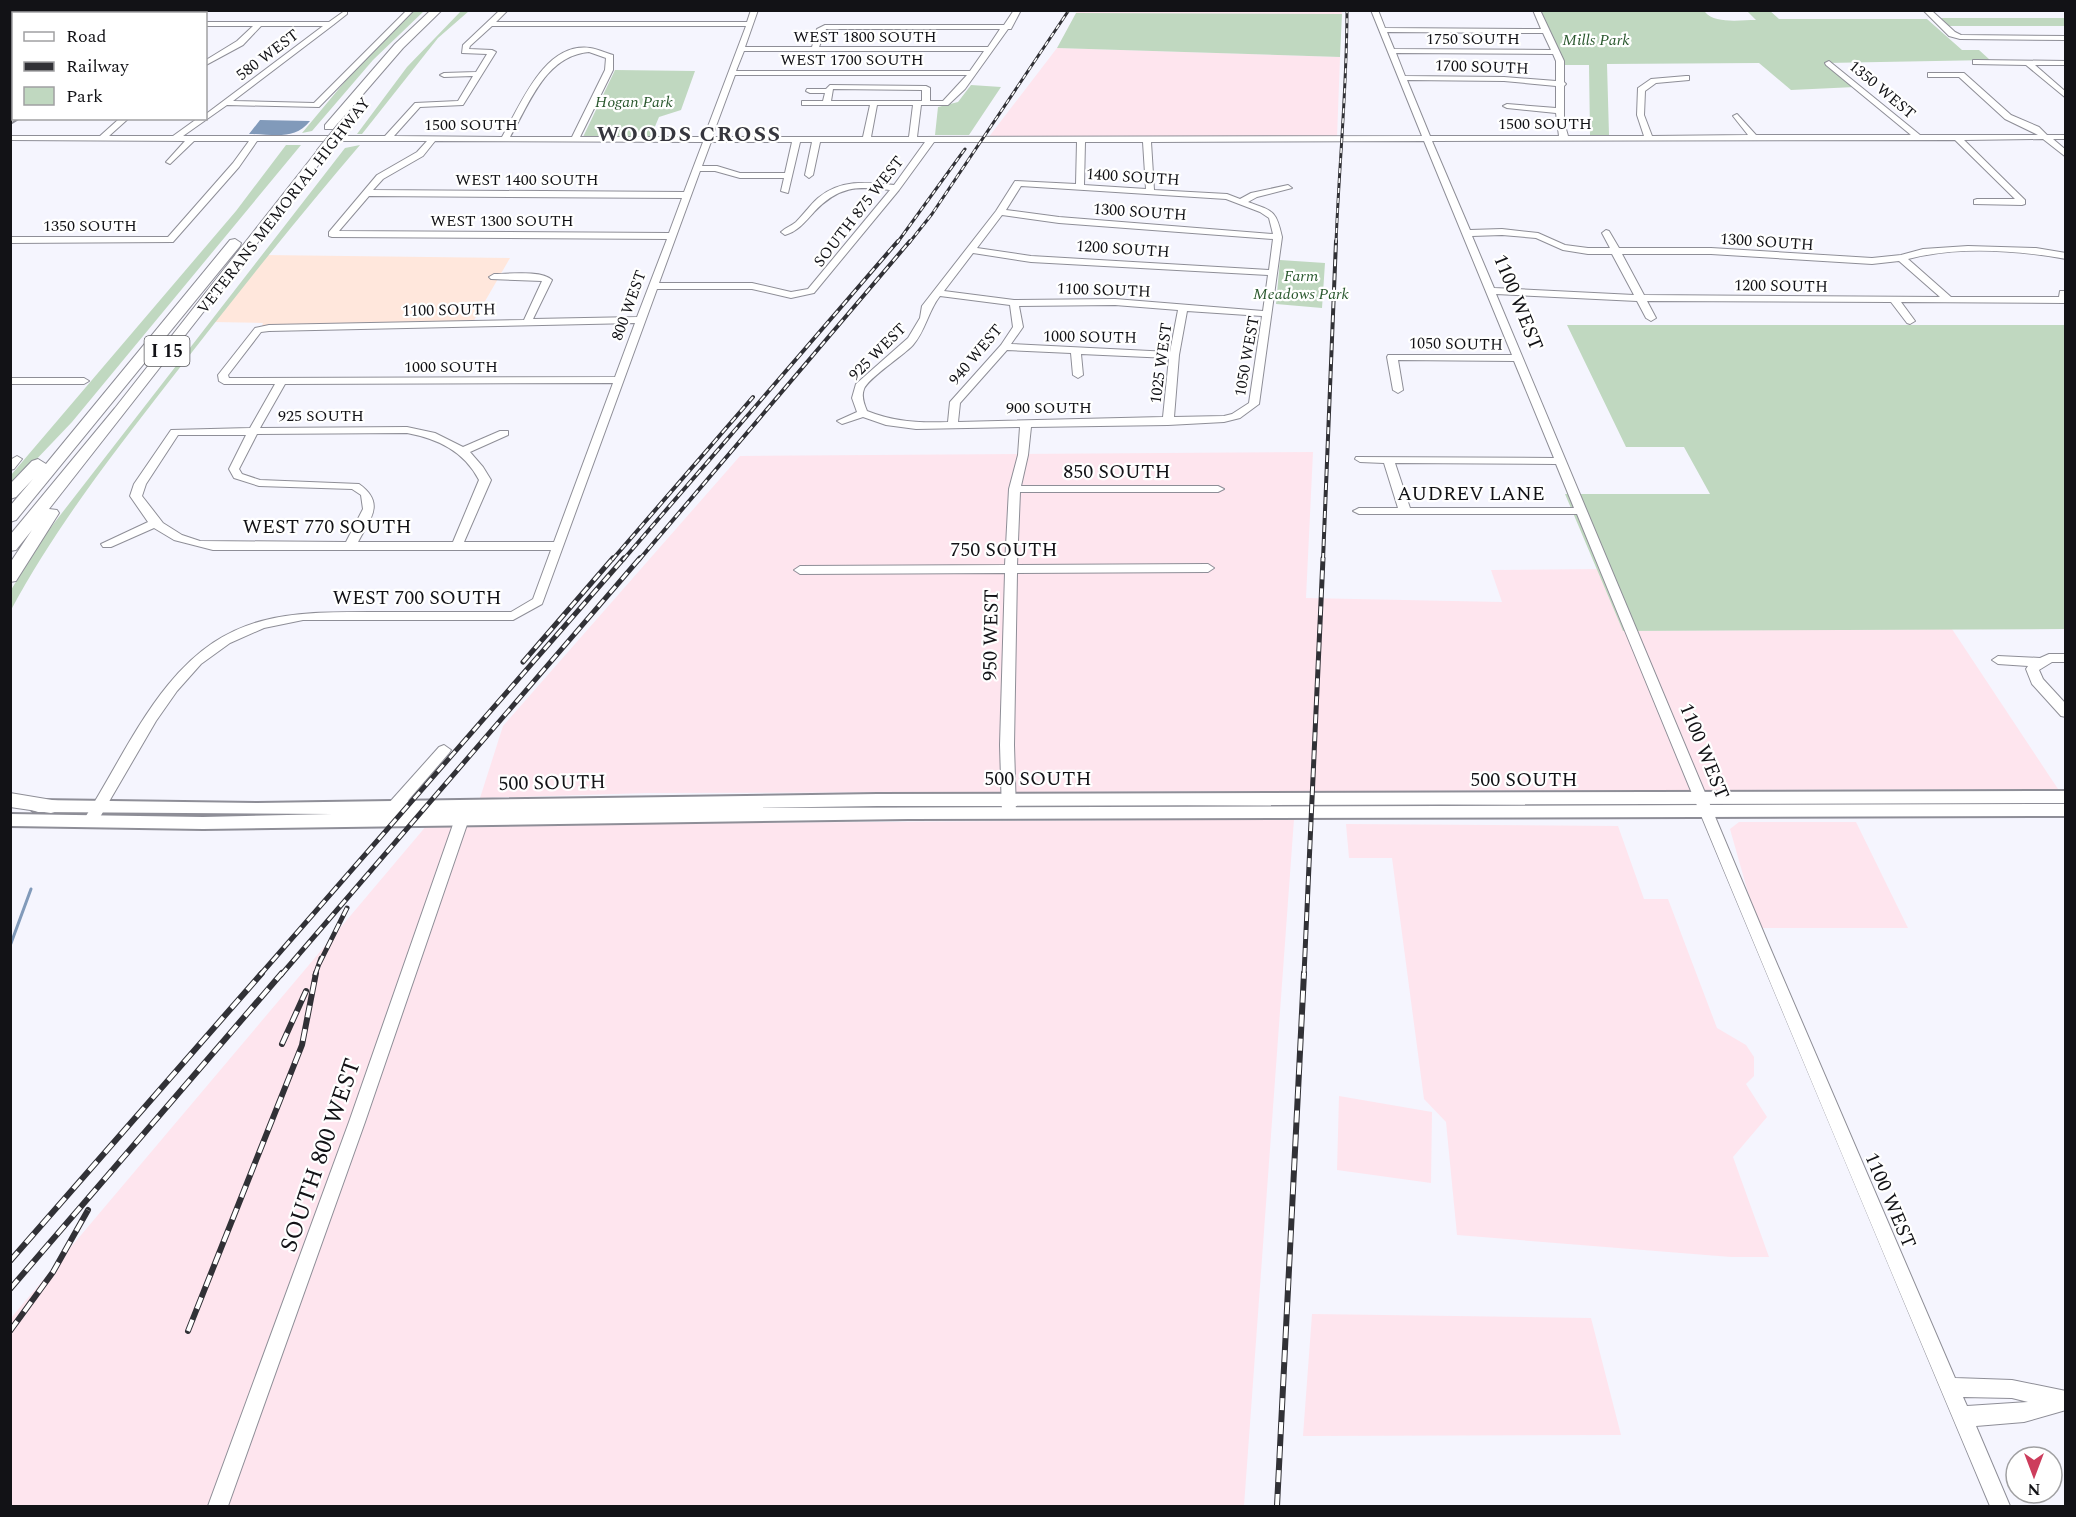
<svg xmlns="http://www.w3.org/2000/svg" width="2076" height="1517" viewBox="0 0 2076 1517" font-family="Spectral,serif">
<rect width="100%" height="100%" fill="#f5f5fe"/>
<!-- industrial -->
<path fill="#fee5ee" d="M1078 10H1341L1342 14 1076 13Z
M1057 48 1340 57 1337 138H988Z
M1313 452 1306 598 1502 602 1491 570 1599 569 1624 631 1952 629 2058 789 648 793 480 798 503 726 740 456Z
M1294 819 1244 1506H11V1318L427 825Z
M1739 822H1856L1908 928H1758L1730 829Z
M1346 824 1618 826 1644 899H1668L1717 1028 1746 1045 1754 1057V1076L1746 1084 1767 1117 1733 1157 1769 1257H1731L1457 1235 1446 1122 1424 1099 1392 858H1349Z
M1339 1096 1432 1112 1431 1183 1337 1170Z
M1312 1314 1591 1318 1621 1435 1303 1436Z"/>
<!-- education -->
<path fill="#ffe7dc" d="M264 255 510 258 473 322 262 326 263 323 213 322Z"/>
<!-- green -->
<path fill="#c0d8c0" d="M143 10 407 11 141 12Z
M1769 10 1779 19H1927L1962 50H1979L1990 60 1826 63 1855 87 1791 90 1759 63 1607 64 1609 135H1590L1589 65H1565L1540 11 1705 12C1715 24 1740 20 1756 20L1747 11Z
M414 11H424L373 60 312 131 302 133 362 61Z
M461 11H469L438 38 362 134H357L407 67Z
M1076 13 1342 14 1340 57 1057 48Z
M1941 18H2065V26H1949Z
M615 70 695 71 681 110 659 117 651 136 583 137Z
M971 85 1001 87 969 135H935L938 107 958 102Z
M286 145H301L72 422 11 486V475L236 211Z
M360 145C295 221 233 299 171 379 112 455 57 525 11 610V590L41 540 345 148Z
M1280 260 1325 263 1322 308 1276 304Z
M1567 325H2065V629L1623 631 1565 494H1710L1684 447H1626Z"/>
<!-- water -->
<path fill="#819aba" d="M260 120 310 121C294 141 273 134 249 134Z"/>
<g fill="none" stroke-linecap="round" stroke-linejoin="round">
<!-- stream -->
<path stroke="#819aba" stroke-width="3" d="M10 946 31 889"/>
<!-- minor casing -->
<g stroke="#8e8e97" stroke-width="2">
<path id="minor" d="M10 10 25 14H10Z
M183 10H190L187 14H180Z
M407 10H414L319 107 227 105 183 136H385L415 103 458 101 473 76 444 77 440 75 444 73 476 72 487 54 462 53 463 45 500 10H508L496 22H747L751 10H758L745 47H812L817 29 825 25H1004L1014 10H1021L1011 29H1008L965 89 948 105H921L917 137 1422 136 1371 10H1378L1385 28 1541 29 1533 10H1540L1564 61V82L1566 84 1564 86V122L1568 136H1644L1637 115 1638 88 1651 79 1686 76H1689V80L1656 83 1645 91 1644 115 1652 136 1748 135 1733 116 1737 114 1756 135H1911L1826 65 1825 63 1829 61 1920 135H2038L2005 119 1959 77H1928V73H1964L2011 115 2039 127 2047 135H2066V139H2053L2066 150V157L2043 139 1964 140 2025 200V204L2022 205 1974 204V200L1977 199H2015L1955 140 1432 141 1470 230 1502 229 1538 233 1565 245 1588 248H1610L1602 233 1606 230 1609 231 1619 248H1711L1872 258 1901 255 1923 249 1968 246 2036 248 2066 253V259C2016 250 1957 246 1908 259L1951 297H2059L2060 291H2066L2064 303 1901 302 1915 321 1910 324 1907 323 1891 302 1647 301 1656 318 1651 321 1646 318 1637 301 1496 294 1768 943 1955 1378 2012 1380 2066 1391V1410L2024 1422 1976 1426 2010 1506H1990C1852 1180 1713 846 1577 514H1359L1353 511 1359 508H1398L1384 463 1360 462 1355 459 1356 457 1554 458 1514 361 1398 360 1403 390 1398 393 1393 390 1387 357 1388 355H1512L1424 141 1151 142 1154 190 1227 194 1240 199 1251 193 1288 185 1292 188 1257 197 1248 202C1273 211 1276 210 1282 237L1259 404 1240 418 1224 422 1168 425 1031 427 1028 455 1021 486H1218L1224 489 1218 492H1020L1017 565 1208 564 1214 568 1208 572 1017 573 1014 745 1016 813 1014 817H1004L1002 813 1000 745 1005 573 800 574 794 570 800 566 1005 565 1009 489 1018 455 1020 427 916 429 886 425 863 417 842 424 837 421 857 412 852 398 856 384 908 338 920 318 922 306 996 211 1015 181 1076 184 1077 142H934L899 190 814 293 791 298 752 289H657L542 604 513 620H303L264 628 230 643 201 664 177 691 156 721 96 824H86L84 820 86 816C113 773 136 724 168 685 230 609 293 612 383 612 425 612 468 612 511 612L533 599 551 550H213L174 540 154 528 111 547H103L101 544 148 522 130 496 134 484 171 430 250 428 275 384H224L219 381 218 375 255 328 269 325 524 320 542 281 491 279 489 277 494 274C509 274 542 270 552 280L533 319 637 317 667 239 332 237 329 236V232L377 175 417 152 427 141H257L239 167 173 242 10 243V237H168L233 163 249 141H194L170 164 166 162 185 141 10 140V136H100L120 118H129L109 136H173L198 118H206V114L323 26H261L243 45 206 65V60L237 41 253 26H206V22H329L343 12H347V14L333 25 233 101 314 103ZM492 26H746L704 137H580L613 70V55C606 53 598 49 590 48 544 42 521 105 502 137L394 136 420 107 463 105 496 52 492 50 469 49 470 46ZM826 29H1000L988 47H819ZM1387 32 1543 33 1551 50 1394 49ZM744 51H984L970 71H736ZM589 52 606 58 605 70 572 137H510C530 103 545 56 589 52ZM1396 53 1553 54 1556 61V81L1504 77 1405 76ZM735 75H967L943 101H930V88L926 86 830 85 826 89H807L806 91 810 93H825L823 101H802V105H870L863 137H712ZM1407 80 1504 81 1556 86V108L1507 104 1503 106 1507 108 1556 113 1559 136H1430ZM833 89 922 90V101H831ZM877 105H913L909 137H871ZM435 141 703 142 684 192 373 190 383 179 423 156ZM711 142H792L785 173H740L717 166H702ZM800 142H812L805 175 809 178 813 175 820 142H925L894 185C866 182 841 179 818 198 810 205 804 214 796 222 791 226 785 228 781 232L785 235C798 231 805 222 814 212 839 186 856 186 890 190L808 289 791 292 752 283H659L700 171H715L740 178H784L781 191 788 193ZM1085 142H1143L1146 189 1084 185ZM1021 186 1226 199 1260 212 1269 218 1273 234 1059 217 1006 210ZM369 196 682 198 669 233 339 231ZM1002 215 1059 223 1273 239 1269 270 1031 256 977 248ZM1502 235 1536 238 1563 250 1588 254H1612L1634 295 1494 288 1472 236ZM973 253 1031 262 1268 275 1263 311 1115 299 1014 300 944 291ZM1622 254H1711L1872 264 1899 261 1940 297 1644 295ZM940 296 1010 305 1013 327 1001 345 950 402 948 422C919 423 894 422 867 411 864 404 861 396 864 389 868 378 903 356 913 345 926 330 928 311 940 296ZM1115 305 1178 310 1170 352 1011 344 1023 327 1019 306ZM1187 311 1262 316 1249 403 1232 414 1224 416 1174 417 1179 355ZM635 323 615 377 229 378 228 375 261 332 269 331ZM1007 350 1071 353 1073 375 1078 378 1083 375 1081 354 1169 358 1163 417 958 422 960 403ZM613 383 554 542H464L491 480 483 467 470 452 508 435V431H500L463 447 435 433 407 427 260 428 285 384ZM407 433C438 439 464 451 479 480L453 542H358C370 519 386 503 359 484L260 480 242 474 239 469 257 434ZM178 435H246L229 469 234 478 259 486 352 489 361 495 363 509 346 542 200 541 182 535 163 523 142 496 146 484ZM1395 463 1556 464 1574 508H1410ZM1963 1397 2012 1398 2028 1402 1967 1406Z
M1923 10H1931L1955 32 1961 35 2066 36V40L1960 39 1949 36Z
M11 40H14V44L10 45Z
M1976 60 2066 61V65H2035L2066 92V98L2026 65 1973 64V60Z
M10 378H84L89 381 84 384H10Z
M17 456 22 459 14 469 10 470V460Z
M2049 654H2066V662H2052L2039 670 2043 679 2066 704V717L2061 716 2032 684 2026 669 2028 666 1998 664 1992 660 1998 656 2040 658Z
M444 745 451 750 449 753 398 812H388L386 808 388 804 439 747Z
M465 805 470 806 472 810 365 1122 228 1506H208L349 1122 458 810 460 806Z"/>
</g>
<!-- major casing -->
<g stroke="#8e8e97" stroke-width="4">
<path id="major" d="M35 10H47L43 14H31Z
M127 10H136L134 14H125Z
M10 20H14V25H10Z
M14 115V118H18L10 123V116Z
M2066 791V803L877 806 739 808 2066 804V816L908 819 203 829 10 826V814L203 817 332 814 38 812 32 810 29 806 32 802 38 800 257 803 877 794Z"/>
</g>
<!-- highway casing -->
<g stroke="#8e8e97" stroke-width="2">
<path id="highway" d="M431 10H442L403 48 333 129H325V125L395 44Z
M317 151 327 154 49 509 57 510 59 513 16 581 10 582V563L32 530 16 550 10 551V535L115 408Z
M235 239 241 243 240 246 16 520 10 522V506L33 479 16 497 10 499V484L32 461 38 459 46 464 230 240Z
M10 793 58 801 61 806 58 811 51 813 10 807Z"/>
</g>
<!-- minor -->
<use href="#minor" fill="#fff" fill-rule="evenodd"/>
<!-- major -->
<use href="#major" fill="#fff" fill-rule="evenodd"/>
<!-- highway -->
<use href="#highway" fill="#fff" fill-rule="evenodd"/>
<!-- rail-far3 casing -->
<g stroke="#313136" stroke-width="3">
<path id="rail-far3" d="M897 243 965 149
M909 243 932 214 1069 10
M1336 243C1339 165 1347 88 1347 10"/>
</g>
<!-- rail-far2 casing -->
<g stroke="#313136" stroke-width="4">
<path id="rail-far2" d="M612 560 753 397
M623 560 898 241
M639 560 910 241
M1323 560 1336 241"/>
</g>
<!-- rail-far1 casing -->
<g stroke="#313136" stroke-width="5">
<path id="rail-far1" d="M523 662 613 558
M319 964 347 908
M260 975 624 558
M281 975 640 558
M315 975 321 958
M1304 975 1323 558"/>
</g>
<!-- rail casing -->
<g stroke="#313136" stroke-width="6">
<path id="rail" d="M282 1044 306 991
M10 1261 262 973
M10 1289 282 973
M10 1331 53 1272 88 1210
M188 1331 302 1045 316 973
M1277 1506 1304 973"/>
</g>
<!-- rail-far3 -->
<use href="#rail-far3" stroke="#fff" stroke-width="1.5" stroke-dasharray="5" stroke-linecap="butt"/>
<!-- rail-far2 -->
<use href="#rail-far2" stroke="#fff" stroke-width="2" stroke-dasharray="7" stroke-linecap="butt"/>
<!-- rail-far1 -->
<use href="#rail-far1" stroke="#fff" stroke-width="3" stroke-dasharray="9" stroke-linecap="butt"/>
<!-- rail -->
<use href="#rail" stroke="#fff" stroke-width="4" stroke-dasharray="12" stroke-linecap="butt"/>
<!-- highway-bridge casing -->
<g stroke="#8e8e97" stroke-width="13" stroke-linecap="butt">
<path id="highway-bridge" d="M321 154 343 127"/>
</g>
<!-- highway-bridge -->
<use href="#highway-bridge" stroke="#fff" stroke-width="11"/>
</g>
<g text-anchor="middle" stroke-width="4.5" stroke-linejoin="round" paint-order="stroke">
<!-- far-street labels -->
<g font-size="16" fill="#121216" stroke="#fff">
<text x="865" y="42">WEST 1800 SOUTH</text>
<text x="1473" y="44">1750 SOUTH</text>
<text transform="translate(267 54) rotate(-37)" y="6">580 WEST</text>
<text x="852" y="65">WEST 1700 SOUTH</text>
<text transform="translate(1482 66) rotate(2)" y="6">1700 SOUTH</text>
<text transform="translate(1883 89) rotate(40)" y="6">1350 WEST</text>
<text x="1545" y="129">1500 SOUTH</text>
<text x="471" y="130">1500 SOUTH</text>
<text transform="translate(1133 176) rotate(4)" y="6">1400 SOUTH</text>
<text x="527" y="185">WEST 1400 SOUTH</text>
<text transform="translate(283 205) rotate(-52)" y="6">VETERANS MEMORIAL HIGHWAY</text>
<text transform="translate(858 211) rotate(-52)" y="6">SOUTH 875 WEST</text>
<text transform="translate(1140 211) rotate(4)" y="6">1300 SOUTH</text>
<text x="502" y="226">WEST 1300 SOUTH</text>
<text x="90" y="231">1350 SOUTH</text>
<text transform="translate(1767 241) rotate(4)" y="6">1300 SOUTH</text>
<text transform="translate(1123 248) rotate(4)" y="6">1200 SOUTH</text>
<text transform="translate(1781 285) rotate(1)" y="6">1200 SOUTH</text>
<text transform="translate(1104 289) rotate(2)" y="6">1100 SOUTH</text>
<text transform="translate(628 305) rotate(-70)" y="6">800 WEST</text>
<text transform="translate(449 309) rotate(-1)" y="6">1100 SOUTH</text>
<text transform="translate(1090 336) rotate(1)" y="6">1000 SOUTH</text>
<text transform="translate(1456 343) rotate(1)" y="6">1050 SOUTH</text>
<text transform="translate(877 351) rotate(-45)" y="6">925 WEST</text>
<text transform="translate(975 354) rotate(-50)" y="6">940 WEST</text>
<text transform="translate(1246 356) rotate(-80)" y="6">1050 WEST</text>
<text transform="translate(1160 363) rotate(-82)" y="6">1025 WEST</text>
<text x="451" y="372">1000 SOUTH</text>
<text x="1049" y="413">900 SOUTH</text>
<text x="321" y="421">925 SOUTH</text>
</g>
<!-- far-park labels -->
<g font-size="16" font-style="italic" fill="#2a582e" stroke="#fff">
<text x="1596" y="45">Mills Park</text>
<text x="634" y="107">Hogan Park</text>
<text x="1301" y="281">Farm<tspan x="1301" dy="18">Meadows Park</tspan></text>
</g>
<!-- shield labels -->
<rect fill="#fff" stroke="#59595c" stroke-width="1.5" x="144.5" y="336" width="45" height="30" rx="4.5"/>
<g font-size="18" font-weight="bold" fill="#121216">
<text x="167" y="357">I 15</text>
</g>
<!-- street labels -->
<g font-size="20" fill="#121216" stroke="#fff">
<text transform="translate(1519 302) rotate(68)" y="7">1100 WEST</text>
<text x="1117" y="478">850 SOUTH</text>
<text x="1471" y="500">AUDREV LANE</text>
<text x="327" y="533">WEST 770 SOUTH</text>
<text x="1004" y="556">750 SOUTH</text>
<text x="417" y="604">WEST 700 SOUTH</text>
<text transform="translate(990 635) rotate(-89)" y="7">950 WEST</text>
<text transform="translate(1705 751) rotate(68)" y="7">1100 WEST</text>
<text x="1038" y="785">500 SOUTH</text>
<text x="1524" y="786">500 SOUTH</text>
<text transform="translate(552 782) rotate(-1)" y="7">500 SOUTH</text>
<text transform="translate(1891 1200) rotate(67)" y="7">1100 WEST</text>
</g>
<!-- far-district labels -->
<g font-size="22" font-weight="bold" letter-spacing="1.5" fill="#36363e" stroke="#fff">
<text x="689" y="141">WOODS CROSS</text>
</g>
<!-- near-street labels -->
<g font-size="24" fill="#121216" stroke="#fff">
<text transform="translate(320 1155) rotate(-71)" y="8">SOUTH 800 WEST</text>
</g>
</g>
<!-- border -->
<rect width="2076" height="1517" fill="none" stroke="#121216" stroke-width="24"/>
<!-- legend -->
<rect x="12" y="12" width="195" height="108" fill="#ffffff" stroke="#a0a0a2" stroke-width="1.5"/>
<rect x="24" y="32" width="30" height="9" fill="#ffffff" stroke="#a0a0a2" stroke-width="1.5"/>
<text x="66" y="42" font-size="18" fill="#121216">Road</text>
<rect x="24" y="62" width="30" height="9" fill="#313136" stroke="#a0a0a2" stroke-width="1.5"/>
<text x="66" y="72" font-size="18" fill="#121216">Railway</text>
<rect x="24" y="87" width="30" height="18" fill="#c0d8c0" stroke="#a0a0a2" stroke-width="1.5"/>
<text x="66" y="102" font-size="18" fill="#121216">Park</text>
<!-- north arrow -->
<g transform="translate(2034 1475) rotate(180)"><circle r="28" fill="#ffffff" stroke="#a0a0a2" stroke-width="1.5"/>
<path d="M0-4.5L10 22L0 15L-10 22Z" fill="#cd3d5c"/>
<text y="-9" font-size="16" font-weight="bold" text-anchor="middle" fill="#121216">N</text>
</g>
</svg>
